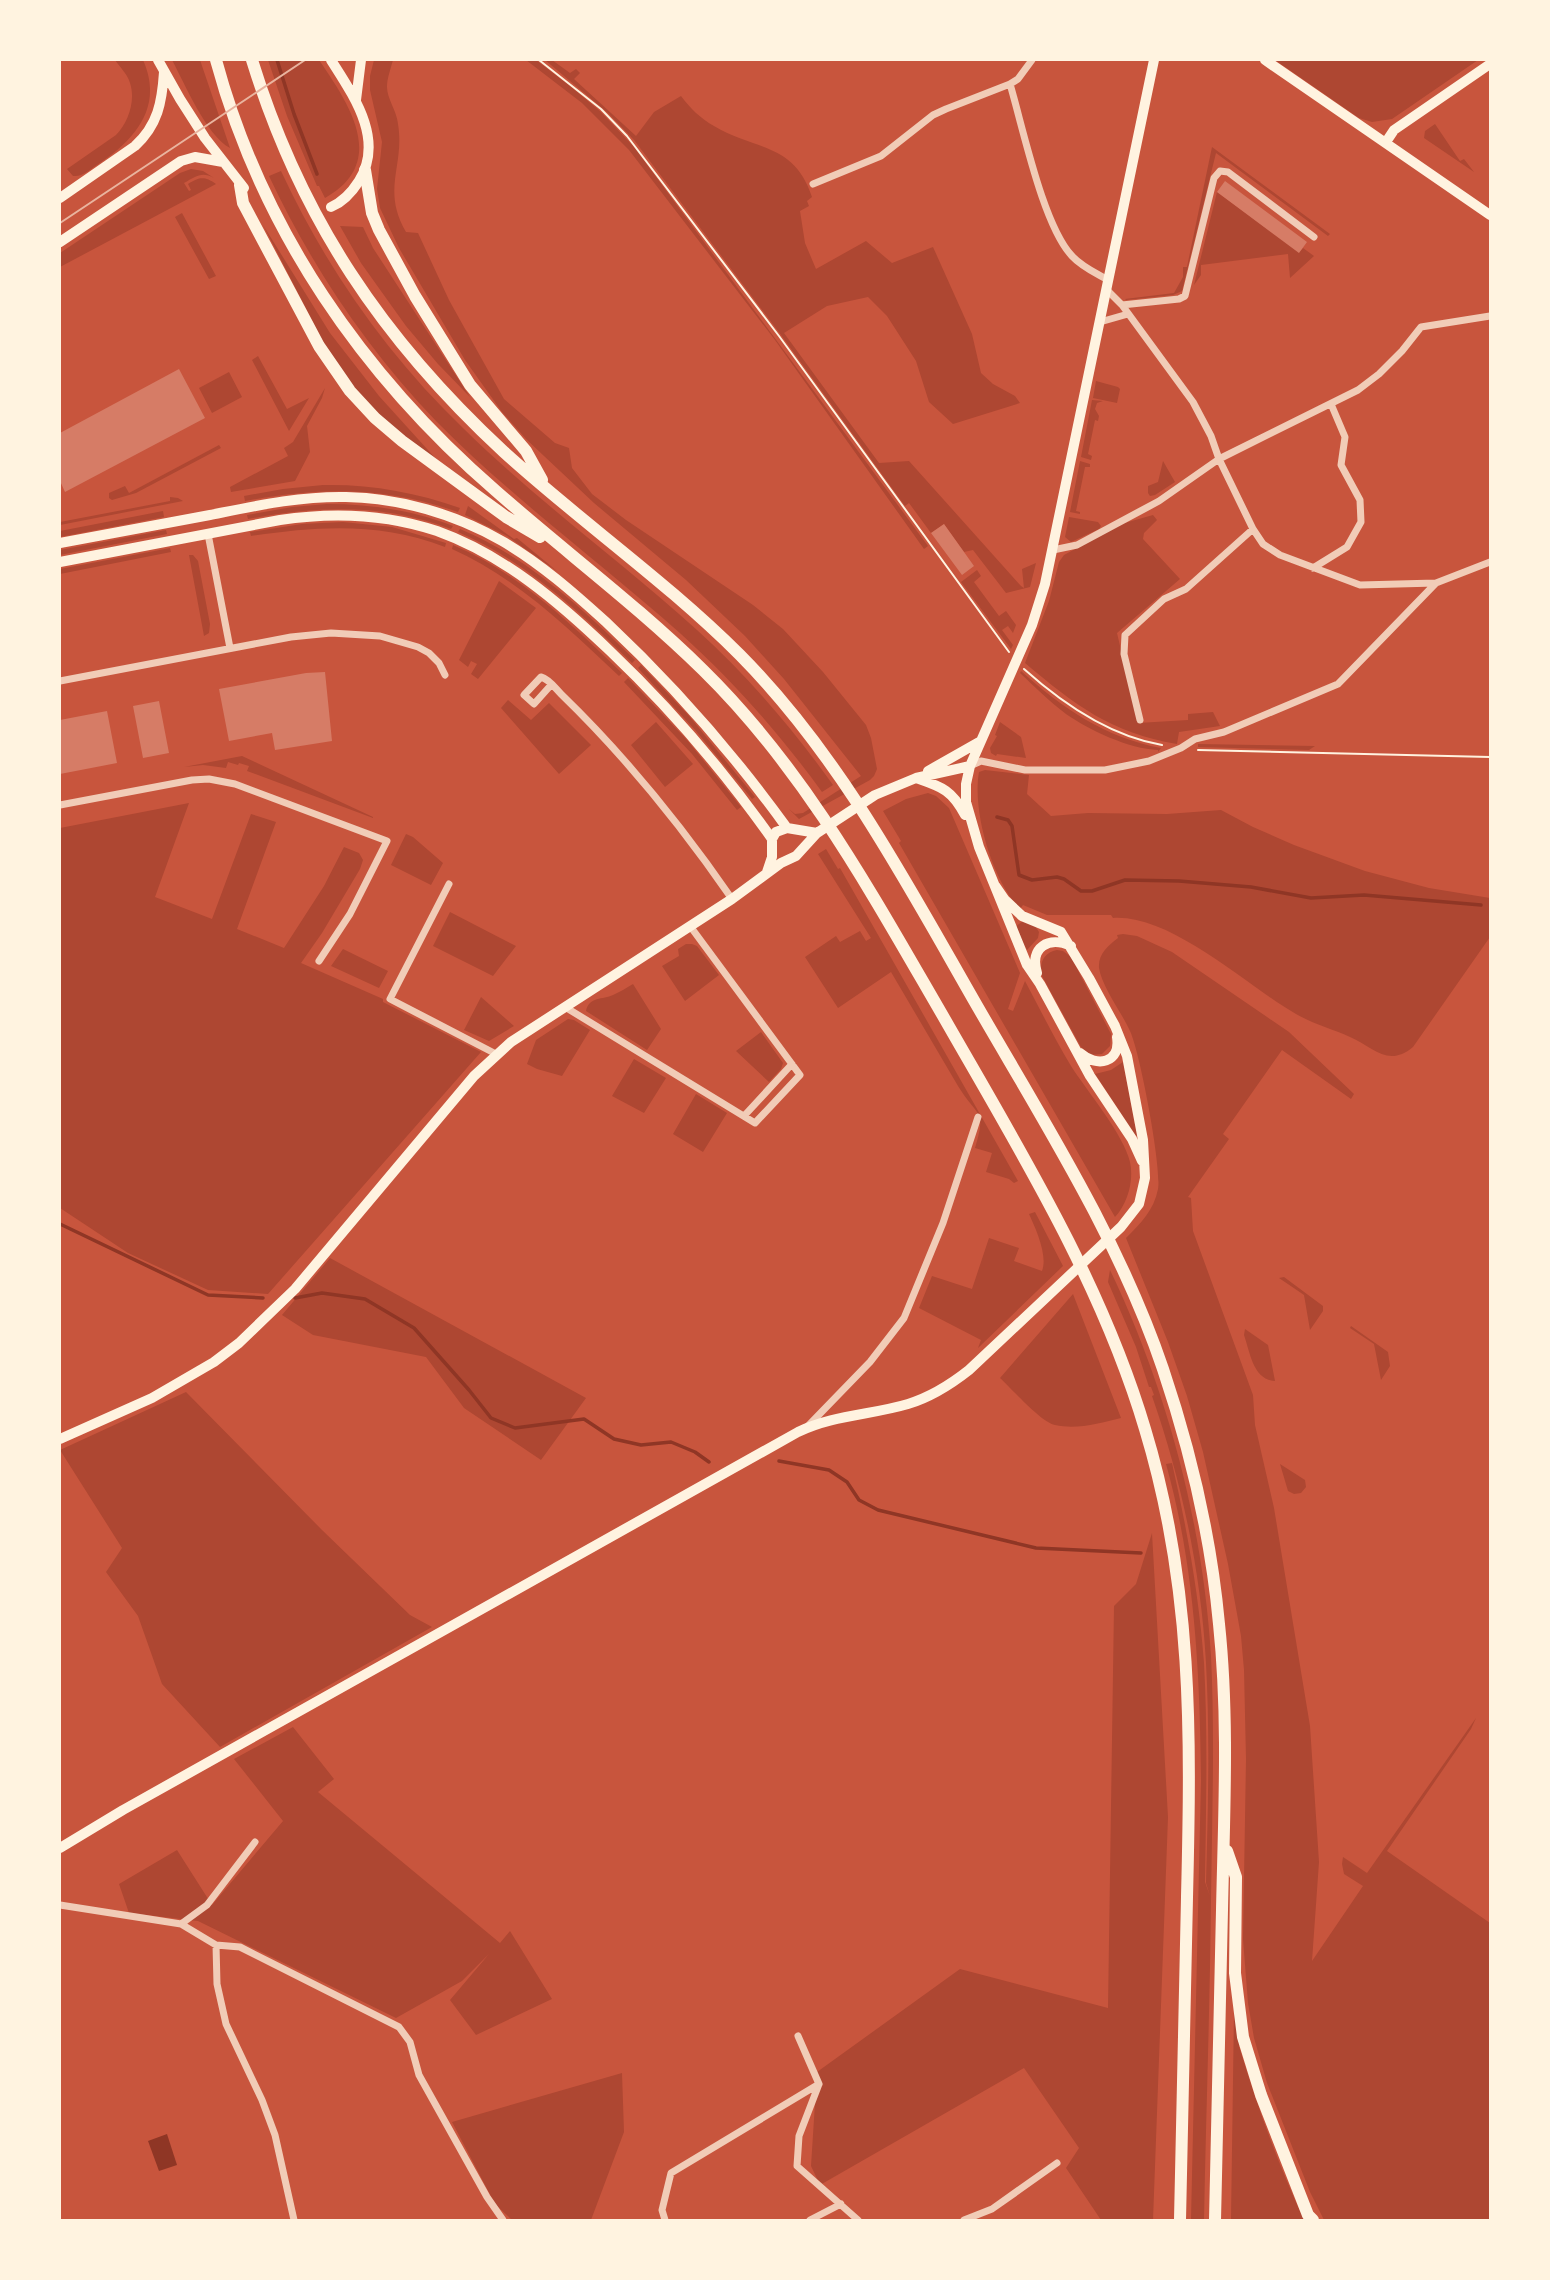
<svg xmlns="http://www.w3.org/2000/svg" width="1550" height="2280" viewBox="0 0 1550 2280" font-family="Mulish,sans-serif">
<rect width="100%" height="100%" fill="#c8553d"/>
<!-- green -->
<path fill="#ae4732" d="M115 60H143C164 107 135 140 97 165 89 170 83 177 73 176L67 169 116 135C128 123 136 101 130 83 128 75 120 67 115 60Z
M172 60H200L230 148C206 135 185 84 172 60Z
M268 60H319C349 104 389 162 325 198L319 186H317L287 116Z
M374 60H393C391 68 387 78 387 87 387 99 397 111 398 124 405 166 381 189 406 232L418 233 449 300 504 399 555 443 569 448 572 468 592 494 626 520 753 605 783 629 823 672 866 725 871 738 877 769 874 776 870 780 799 819 789 809 795 814 803 813 861 776 784 679 745 636 686 580 594 503 527 440 502 412 465 360 399 248 380 208 377 189 382 142 370 90V76Z
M526 60H536L570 86 601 112 634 147 928 546 924 549 775 340 629 150 582 103Z
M545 60H552L570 73 576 69 580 73 574 79 636 136 654 112 681 96C690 108 701 119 714 126 756 151 794 142 812 197L807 201 809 206 800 211 805 243 816 269 866 241 892 263 933 247 972 334 981 373 993 384 1015 396 1020 403 953 424 929 402 916 361 887 316 868 297 827 306 784 333 879 463 909 461 1021 586 1024 588 1022 569 1036 563 1030 587 1006 593 973 550 964 552 944 524 931 533 909 503 905 506 781 335 634 140 608 113Z
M1275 60H1478L1392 119 1372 122 1359 118Z
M1435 124 1460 161 1464 159 1474 172 1424 138 1425 131Z
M1212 147 1330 234 1328 236 1216 153 1182 291 1173 295 1126 300 1125 299 1174 293 1183 277V267H1187Z
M191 169 203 171 214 178C202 171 196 176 184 183L189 191 191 190 188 184C200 177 204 176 216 184L60 267V253L180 173Z
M281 171C326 268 387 355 464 429 537 501 621 561 697 630 748 676 793 729 833 785L822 792C780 734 734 682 681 634 600 562 512 498 436 421 367 349 312 267 269 176Z
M1217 192 1299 252 1303 248 1314 256 1290 278 1288 254 1201 265V275L1194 285Z
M182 213 216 276 209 279 175 217Z
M263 225 330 333 379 396 437 460 392 426 364 400 331 357Z
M340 226 363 227 373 248 470 397 438 364 406 326 361 263Z
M258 356 287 409 309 398 289 431 252 360Z
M229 372 242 397 212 413 199 388Z
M1096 381 1118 387 1120 389 1117 403 1093 398Z
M325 388 322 398 307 426 310 452 295 481 231 492 230 487 288 456 284 448 293 442Z
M1092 400 1103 401 1097 403 1095 409 1099 416 1098 421 1095 420 1088 454 1092 456 1091 460 1081 457Z
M219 445 221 448 136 493 112 500 109 498V493L125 486 129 493Z
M1080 461 1090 464V467H1085L1076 511 1080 512V514L1070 512Z
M1163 461 1175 482 1155 495 1150 496 1148 493V486L1158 482Z
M323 485C370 484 415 492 460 508L458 512C385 486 320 487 245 501L244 496 283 489Z
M170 497 178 498 183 501 60 525V522L170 501Z
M327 504C370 504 412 510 453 526L451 529C382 503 319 506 248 519L247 515 292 507Z
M468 506 514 539 517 538 558 572 507 536 465 515Z
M163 511 164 517 60 537V531Z
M1153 515 1157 520 1144 533 1143 539 1180 579 1117 633 1138 723 1188 720V714L1213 712 1220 726 1179 732 1177 744C1111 733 1075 705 1025 663L1049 601 1059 562 1064 555 1121 524Z
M1069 517 1098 522 1101 526 1099 529 1071 542 1065 537Z
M343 522 392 527 446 543 445 547C381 522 318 526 251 536L250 532 302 524Z
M460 529C528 557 583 609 635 660L632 663C580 612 526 561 458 532Z
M166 530 167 534 60 555V550Z
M453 545C519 573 571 624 622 673L619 676C568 628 517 578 452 549Z
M170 548 171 552 60 574V569Z
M189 555H193L198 561 210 624 209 633 204 636Z
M977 570 981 576 974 582 999 616 1006 611 1016 625 1013 633 1008 626 1002 630 1013 645 1011 649 961 582Z
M499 581 536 608 478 679 471 674 477 664 471 661 468 667 459 660Z
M641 665 690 717 755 797 752 799 696 731 638 668Z
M1021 671C1062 708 1106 738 1161 748L1158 752V750C1129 749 1089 730 1066 714 1050 702 1035 687 1020 673Z
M628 678 687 740 741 807 737 810 692 754 624 682Z
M508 700 531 720 549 703 591 745 559 774 501 708Z
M656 722 693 764 665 787 631 745Z
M1000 722 1021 737 1026 758 997 754 996 756 991 753 990 748 997 736 995 735Z
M1198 744 1315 746 1309 750 1198 747Z
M242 756 373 817V818L247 771 249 766 239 763 238 765 228 762 226 768 203 765 184 767Z
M985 770 1029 775 1027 794 1051 816 1088 813 1167 814 1221 810 1253 827 1294 845 1365 871 1429 888 1490 898V937L1413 1047C1388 1068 1373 1047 1350 1037 1333 1029 1313 1024 1296 1014 1247 986 1171 914 1113 918L1111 915H1047L1023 905 1020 909C992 880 972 811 979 772Z
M928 793 936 796 949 808 1020 973 1008 1009 1013 1011 1025 981C1040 1009 1054 1038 1071 1066 1087 1091 1124 1135 1130 1162 1134 1180 1128 1203 1115 1217L899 843 901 841 883 811 906 799Z
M189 803 155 897 212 919 251 814 276 822 237 929 284 948 324 886 344 847 359 853 363 860 360 869 322 933 301 963 383 999V1002L481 1052 268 1294 208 1290 128 1253 60 1208V828Z
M406 834 413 837 443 863 431 885 391 865Z
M826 849 838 869 840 868 1018 1181 1014 1183 1009 1179 986 1172 992 1153 975 1148C987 1109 977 1117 958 1086L891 972 838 1008 805 957 836 936 840 942 860 931 866 941 871 938 818 854Z
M450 912 516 946 493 976 433 946Z
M1023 921 1035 926 1039 932 1038 938 1027 950 1015 927Z
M1123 934 1137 936 1172 952 1289 1032 1354 1094 1351 1099 1282 1050 1223 1134 1229 1139 1188 1197 1191 1198 1193 1231 1253 1395 1255 1425 1274 1508 1310 1726 1319 1862 1312 1961 1363 1886 1344 1874 1342 1864 1343 1857 1367 1873 1476 1718 1471 1729 1387 1851 1490 1923V2220H1324L1310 2192 1267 2083 1254 2038 1248 2003 1243 1939 1246 1759 1244 1670 1241 1636 1228 1564 1203 1452 1187 1396 1168 1342 1126 1238C1141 1223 1154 1210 1158 1189 1162 1168 1140 1052 1130 1031 1122 1013 1102 987 1099 968 1098 954 1108 946 1118 938L1117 935Z
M686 944H692L697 946 719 975 685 1001 662 966 679 956 678 949Z
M343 949 388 971 379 988 331 966Z
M1057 950 1063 951 1071 957 1111 1034 1110 1046 1102 1054 1090 1055 1081 1047 1042 976C1039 963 1043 953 1057 950Z
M633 984 661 1029 647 1050 586 1011C589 996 603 1000 613 995 620 992 626 988 633 984Z
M481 997 514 1026 489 1041 464 1030Z
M568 1019 574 1020 590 1030 562 1076 537 1069 527 1064 536 1040Z
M761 1032 783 1063 781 1069 769 1082 736 1051Z
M634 1059 666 1078 644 1113 612 1096Z
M1123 1062 1137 1135 1136 1136 1095 1074 1111 1070Z
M696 1094 727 1113 703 1152 673 1134Z
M1035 1212 1063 1266 978 1348 981 1340 919 1308 932 1276 972 1289 989 1238 1019 1248 1014 1261 1042 1271C1048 1256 1036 1229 1029 1214Z
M330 1258 586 1398 541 1460 464 1408 426 1357 313 1335 282 1315Z
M1110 1270C1167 1389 1203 1524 1211 1656 1215 1737 1212 1818 1211 1899 1210 2005 1206 2114 1204 2220H1191L1201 1780C1200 1674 1195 1567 1166 1464L1172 1463C1187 1529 1199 1595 1204 1663 1208 1736 1206 1809 1205 1882L1210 1896 1206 1883C1208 1809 1210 1736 1206 1663 1201 1572 1182 1482 1152 1396L1154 1395 1151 1387H1149L1136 1347 1108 1282Z
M1284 1277 1323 1306V1311L1310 1330 1304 1295 1279 1278Z
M1073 1294 1121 1418C1100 1423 1077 1430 1055 1425 1041 1422 1012 1389 1000 1378Z
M1351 1326 1388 1352 1390 1366 1381 1380 1374 1344 1350 1328Z
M1245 1329 1268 1345 1275 1381C1253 1380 1250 1352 1244 1335Z
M186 1392 322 1530 410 1615 432 1627 220 1747 162 1684 138 1616 106 1572 122 1548 60 1450Z
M1280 1464 1305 1480 1306 1487 1301 1493 1294 1494 1288 1491Z
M1152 1533 1168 1817 1153 2220H1101L1066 2168 1079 2148 1024 2068 820 2185 811 2166 817 2072 960 1969 1108 2008 1114 1606 1136 1584Z
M293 1727 334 1779 318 1792 500 1943 510 1931 552 1999 476 2035 450 2000 489 1954 462 1981 396 2018 198 1921 129 1913 119 1884 177 1850 212 1905 283 1821 234 1759Z
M1234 2011 1241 2045 1239 2046C1257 2106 1278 2164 1304 2220H1231Z
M622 2073 624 2132 591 2220H512L495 2204 452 2122Z"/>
<!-- water -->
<path fill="#8f3625" d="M167 2134 177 2165 159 2171 148 2141Z"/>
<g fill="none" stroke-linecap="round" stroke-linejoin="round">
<!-- stream -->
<path stroke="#8f3625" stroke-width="3.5" d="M277 60 294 114 317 174
M997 817 1008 820 1012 826 1019 875 1032 880 1057 877 1064 879 1081 891H1092L1125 880 1179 881 1251 887 1311 898 1364 895 1481 905
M60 1224 208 1295 263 1298
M295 1298 322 1293 365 1299 414 1328 469 1390 491 1418 515 1428 584 1419 614 1439 641 1445 671 1442 695 1452 709 1462
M779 1461 829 1470 847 1482 859 1500 878 1510 1036 1548 1141 1553"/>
</g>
<!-- building -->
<path fill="#d67c66" d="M1225 181 1307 242 1299 253 1217 192Z
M179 369 205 418 65 492 60 481V433Z
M944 524 974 566 962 575 931 533Z
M325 672 332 741 275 750 272 733 229 741 219 689 306 673Z
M159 701 169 753 143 758 133 706Z
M107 711 117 763 60 774V720Z"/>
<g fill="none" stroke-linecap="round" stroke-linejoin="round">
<!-- path -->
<path stroke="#fff3e0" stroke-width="2" d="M539 60 601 109 627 136 779 336 1009 652
M1024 669C1063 704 1109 736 1162 745
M1198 750 1490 757"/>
<!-- minor -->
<path stroke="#f1ccb7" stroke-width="7" d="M1010 84C1023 128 1043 225 1072 256 1082 267 1096 273 1108 280
M813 184 881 156 933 115 946 109 1010 84 1018 79 1032 60
M1106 289 1122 305 1193 402 1211 436 1219 459 1253 529 1263 544 1280 555 1360 585 1436 583
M1122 305 1179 299 1185 296 1214 178 1220 171 1228 172 1314 237
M1100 322 1128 314
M208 534 230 648
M1053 550 1077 545 1159 501 1219 459 1358 390 1379 374 1402 351 1421 327 1490 316
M1313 568 1347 547 1361 522 1360 500 1341 465 1345 437 1331 404
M60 681 291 637 331 633 380 636 418 647 429 653 439 663 445 675
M551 685 534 704 524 695 541 677C549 679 555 688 561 694 625 756 681 825 732 899
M1140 720 1124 654 1125 635 1164 599 1186 589 1253 529
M970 766 981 761 1025 770H1105L1149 761 1181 748 1195 739 1224 732 1338 684 1436 583 1490 562
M60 805 192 780 209 779 235 784 387 841 350 914 319 961
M449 884 390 999 496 1054
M565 1007 755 1123 800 1075 690 926
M744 1116 792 1064
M807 1427 870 1362 904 1318 943 1223 978 1117
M60 1905 181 1924 216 1945 240 1947 399 2027 410 2042 419 2075 487 2197 503 2220
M181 1924 207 1905 255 1842
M216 1945 217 1984 226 2024 262 2100 275 2135 294 2220
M798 2036 819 2084 799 2136 797 2166 858 2220
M665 2220 662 2210 671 2173 819 2084
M810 2220 841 2204
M964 2220 992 2209 1057 2163"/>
<!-- secondary -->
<path stroke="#fff3e0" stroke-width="10" d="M158 60 180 99 205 138 244 188
M331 60C353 95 385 139 359 181 352 192 343 202 331 207
M1265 60 1490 215
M356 100 361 60
M1386 142 1394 130 1490 64
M60 198 135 146C158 125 162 102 164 72
M60 242 181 161 195 157 223 162
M60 543C110 534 160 524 210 515 255 506 300 496 346 497 400 498 455 514 502 541 540 563 574 593 606 622 673 685 733 753 787 828
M60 562 280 520C332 512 386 514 437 531 504 555 559 602 610 651 670 708 724 771 772 839
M928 771 979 742
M916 778C942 787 952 790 965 815
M767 872 772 857V839L776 832 787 828 817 833
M1037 973C1029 947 1049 936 1071 946
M1080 1053C1097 1068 1121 1063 1117 1037
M1142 1161 1132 1139 1090 1076 1040 984 1027 965 979 847 966 802V784L970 766 1032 625 1045 584 1154 60
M60 1439 152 1398 214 1362 239 1343 295 1289 474 1076 511 1042 732 899 781 863 796 856 817 833 875 795 916 778 970 766
M60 1848 123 1810 798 1432C833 1415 871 1415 908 1404 931 1397 950 1385 969 1370L1121 1227 1139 1204 1145 1178 1143 1140 1127 1056 1115 1026 1089 978 1061 932 1022 916 1005 900 994 884"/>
<!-- motorway -->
<path stroke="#fff3e0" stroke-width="12" d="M216 60C262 230 363 376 496 491 564 551 638 606 703 670 805 770 872 894 943 1016 1019 1149 1101 1281 1145 1429 1193 1587 1191 1734 1187 1897 1185 2005 1182 2113 1180 2220
M252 60C301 219 383 340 504 452 581 522 667 582 740 655 840 756 906 882 976 1004 1044 1122 1119 1239 1163 1369 1191 1452 1211 1537 1219 1624 1229 1719 1224 1814 1222 1910 1220 2013 1217 2117 1215 2220
M365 170 372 213 379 230 415 296 470 385 526 451 542 480
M240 185 243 203 319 346 350 391 375 418 402 441 506 517 540 537
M1227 1851 1236 1877 1235 1973 1243 2037 1261 2095 1308 2215 1313 2220"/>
<!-- tram -->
<path stroke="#e9b49f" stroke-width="2" d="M60 223 305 60"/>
</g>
<!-- border -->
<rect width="1550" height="2280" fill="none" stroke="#fff3e0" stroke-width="122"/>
</svg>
